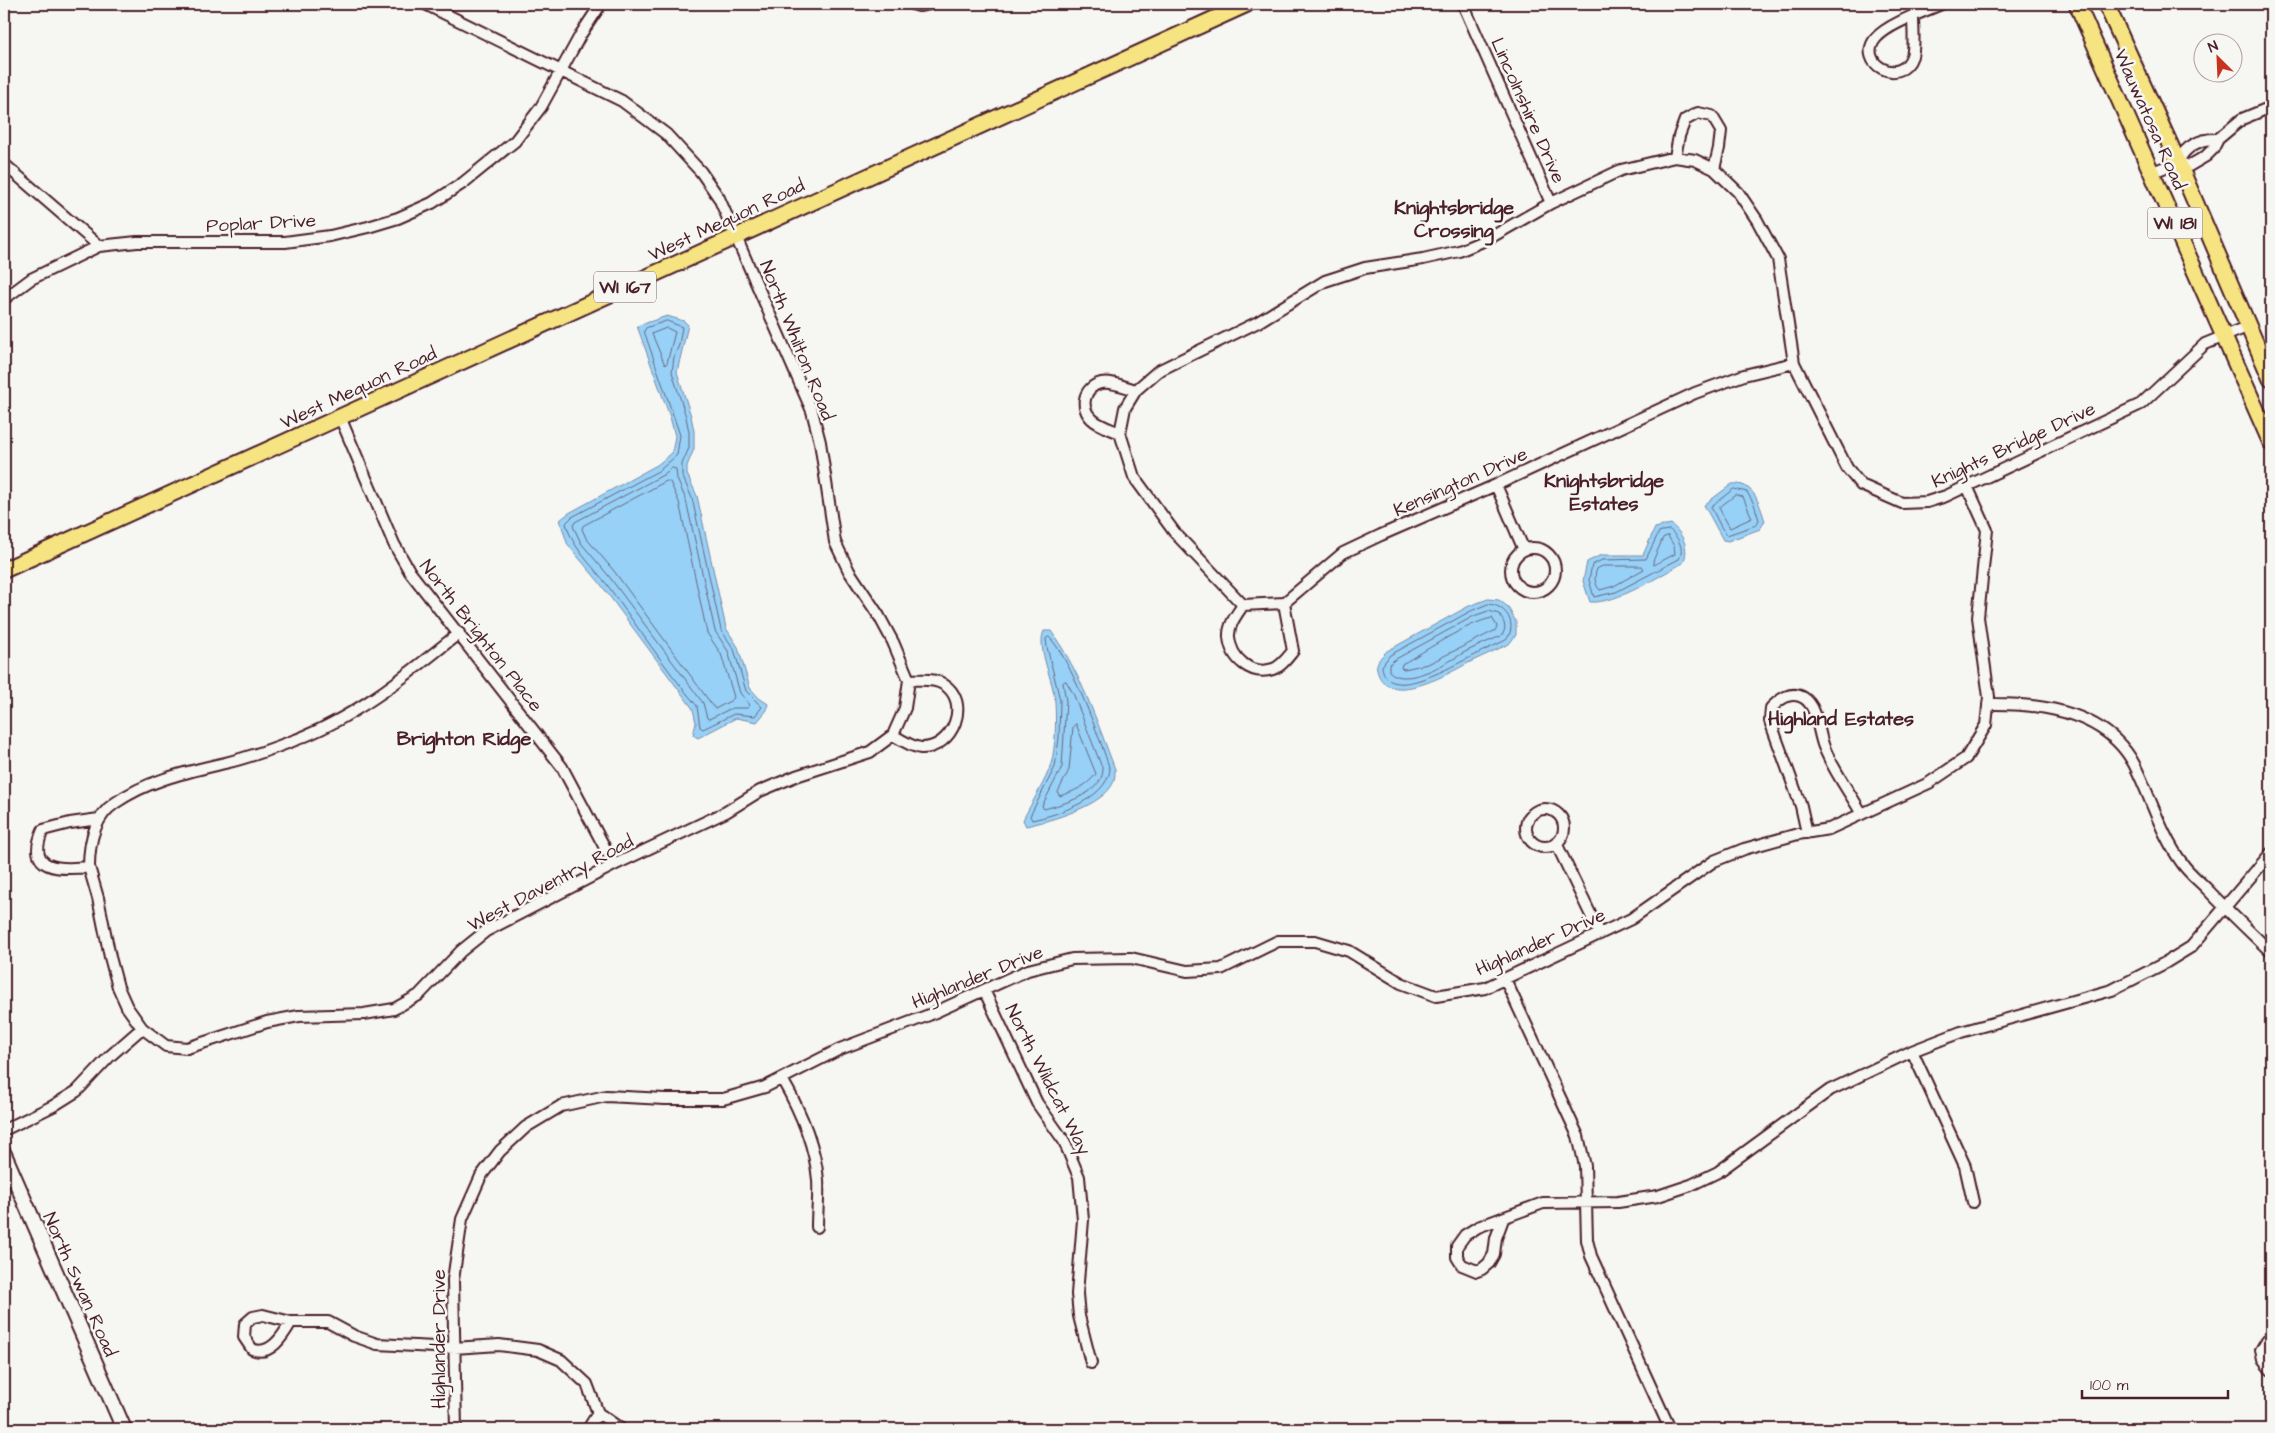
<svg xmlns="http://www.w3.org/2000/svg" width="2275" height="1433" viewBox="0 0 2275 1433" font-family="'Architects Daughter',sans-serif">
<rect width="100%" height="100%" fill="#f6f6f2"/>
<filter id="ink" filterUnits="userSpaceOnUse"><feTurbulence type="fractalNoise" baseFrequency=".02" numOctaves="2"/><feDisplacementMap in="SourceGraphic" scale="10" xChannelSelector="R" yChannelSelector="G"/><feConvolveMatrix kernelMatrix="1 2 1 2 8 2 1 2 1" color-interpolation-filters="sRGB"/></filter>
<g filter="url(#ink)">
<!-- water -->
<path fill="#97d1f7" stroke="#788aa5" d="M667 316 684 321 688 325 677 372 691 416 694 431V449L687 466V474L697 496 726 628 738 647 750 688 759 698 768 704 767 710 757 722 736 718 698 738 693 735 696 723 693 709 599 582 573 551 567 543 560 520 569 513 657 465 672 453 675 436 670 417 637 326Z
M1732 484C1754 482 1759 503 1765 521L1760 529 1728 541 1723 540 1704 505Z
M1671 524C1683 534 1690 548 1683 563 1659 576 1617 604 1590 602L1583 581 1587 562 1601 555H1643L1655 528Z
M1488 599 1499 600 1508 607 1516 622V635L1509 644C1496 650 1483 656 1470 662 1450 673 1386 710 1377 670 1375 662 1382 656 1387 651L1469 606Z
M1044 631H1051C1081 673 1097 722 1115 769 1115 773 1115 777 1114 781 1105 806 1049 821 1026 826L1023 820C1031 803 1046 781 1051 764 1056 745 1056 721 1055 702 1054 681 1036 648 1044 631Z"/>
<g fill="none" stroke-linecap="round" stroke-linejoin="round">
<!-- shore -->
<path stroke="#69667d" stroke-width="1" d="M667 321 682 327 679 345 674 357 672 372 686 417 689 432V448L682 464V475L692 498 721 630 734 649 746 691 762 707 755 716 734 714 703 729 700 727 697 706C665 668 637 626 608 586 593 566 572 548 566 523L572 517 660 470 677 455 680 435 644 331 646 328Z
M667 328 675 332 667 363 665 365 652 334Z
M672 468 676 469 677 479 686 500 715 631 728 651 740 693 750 705 747 708H732L709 719 707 718 703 703 608 575 581 543 573 526 575 522 663 475Z
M667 481 670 482 679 502 707 633 721 654 734 697 732 700 715 709 614 571 586 538 582 529 583 526Z
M1734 489 1747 492 1754 504 1759 520 1756 525 1727 535 1721 527 1711 507Z
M1736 495 1743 497 1752 518 1730 528 1719 508Z
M1670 530C1678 537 1685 549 1679 559L1616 592 1594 597 1589 580 1592 565 1602 560 1646 559 1659 532Z
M1668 536 1674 546 1675 554 1654 565 1653 561 1663 538Z
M1603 566H1642L1644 569 1614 586 1600 590C1594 584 1594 576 1597 569Z
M1488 604C1507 605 1518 625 1506 640 1494 646 1482 651 1471 657 1453 665 1386 706 1382 666L1390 655 1471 611Z
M1489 611 1499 614C1504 622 1508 628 1501 636 1489 641 1477 646 1465 652 1448 662 1406 689 1389 671V665L1394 660 1474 616Z
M1492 618 1497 626 1496 630 1428 664 1404 669 1401 668 1402 664C1426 651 1466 623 1492 618Z
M1049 637C1070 657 1101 741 1110 770 1106 799 1057 815 1032 820L1030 816 1055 767 1059 738 1060 700 1047 647 1046 639Z
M1066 681 1073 693 1103 770C1102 794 1063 804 1044 809L1042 806 1062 767 1066 701 1063 683Z
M1076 724 1096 774C1087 786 1073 792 1059 796L1058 792 1069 770 1073 727Z"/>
<!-- street casing -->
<g stroke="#4a1f2b" stroke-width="14">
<path id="street" d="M425 4 622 101 666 134 701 172 719 198 812 411 820 442 835 542 849 571 879 616 893 642 909 680 905 708 893 735 870 752 796 776 760 791 726 812 614 865 486 931 461 951 419 995 394 1009 364 1014 299 1016 267 1022 187 1048 166 1046 142 1028 127 1007 118 987 110 957 98 898 89 867C89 843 94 817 115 803 148 780 187 772 225 763 247 758 269 750 290 742 354 719 407 675 459 633
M912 4 919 6 930 4
M1463 4 1551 203
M1913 17C1913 28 1915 45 1912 56 1901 88 1855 63 1876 38 1888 24 1923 12 1941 4
M1675 157 1679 136 1685 120 1698 113 1712 116 1721 131 1719 148 1714 169
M2178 162C2185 146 2201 138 2218 139
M4 164 99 246
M2153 172 2178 162 2189 166 2206 156 2213 149 2218 139 2242 119 2271 107
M4 299 31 279 99 246 137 242H285L330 236 368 227 398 218 432 203 463 183 515 141 541 107 581 34 601 4
M1794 363 1744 375 1695 393 1496 485 1381 535 1343 553 1284 603 1243 605 1175 533 1134 477 1120 433 1125 408 1136 390 1158 371 1258 322 1325 281 1365 268 1423 259 1459 251 1488 239 1551 203 1621 170 1675 157 1695 160 1714 169 1738 192 1757 220 1778 259 1794 363 1847 468 1861 485 1902 503 1927 502 1946 496 2141 404 2205 344 2249 326
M340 417 394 544 410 572 562 767 614 865
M1120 433C1111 429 1099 426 1092 419 1079 407 1084 387 1101 383 1112 381 1125 387 1136 390
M1496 485 1524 550
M1511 570a22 22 0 1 1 44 0a22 22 0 1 1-44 0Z
M1243 605C1237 614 1228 625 1229 637 1231 659 1251 676 1273 669 1281 667 1288 657 1293 651L1284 603
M1988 704C2042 703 2106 712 2134 764 2151 797 2160 833 2182 863 2188 872 2198 880 2206 888 2227 910 2249 931 2271 952
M893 735C901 740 912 747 921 748 953 749 972 701 943 684 934 678 919 680 909 680
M1526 828a19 19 0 1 1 38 0a19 19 0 1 1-38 0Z
M1807 833 1801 806 1770 721 1771 708C1780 699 1791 690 1804 698 1818 707 1818 733 1824 747 1833 770 1850 793 1862 814
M1556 843 1600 934
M89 867C60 870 25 871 43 830L70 823 99 819
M1505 979 1578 1136 1585 1166 1587 1240 1591 1256 1670 1429
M984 990 1037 1103 1064 1141 1079 1177 1083 1220 1077 1294 1079 1316 1091 1363
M1912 1051 1965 1166 1973 1202
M782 1079C800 1110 815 1144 818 1180 819 1195 817 1211 817 1227
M4 1130 53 1106 77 1091 110 1056 142 1028
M1503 1219 1496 1238 1494 1254 1489 1263 1482 1269 1477 1271 1462 1265 1457 1257V1246L1465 1235 1478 1227 1543 1203 1618 1202 1658 1196 1691 1185 1718 1172 1830 1090 1912 1051 1961 1032 2112 990 2165 963 2191 947 2271 853
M291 1322C283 1336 270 1357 252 1349L244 1337 245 1324 253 1317 263 1315 291 1322H328L354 1336 377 1344 454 1348 499 1345 538 1350 561 1360 587 1384 598 1413 621 1429
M2271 1338 2267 1340 2261 1350 2263 1360 2271 1370
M456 1429 453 1280 462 1219 481 1176 500 1151 526 1127 561 1106 606 1096 665 1099H723L765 1087 840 1049 929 1015 1028 970 1072 959 1131 958 1187 971 1221 969 1278 941H1315L1349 951 1401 983 1436 996 1485 988 1631 919 1714 861 1744 849 1798 834 1829 829 1929 783 1966 758 1986 725 1989 697 1978 617 1987 530 1967 486
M588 1429 598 1413"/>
</g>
<!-- secondary casing -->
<g stroke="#4a1f2b" stroke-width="18">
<path id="secondary" d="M4 1154 124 1429"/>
</g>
<!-- primary casing -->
<g stroke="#4a1f2b" stroke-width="19">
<path id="primary" d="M2077 4 2271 443
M2106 4 2178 162 2271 379
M4 570 1247 4"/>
</g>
<!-- street -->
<use href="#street" stroke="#f6f6f2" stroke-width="10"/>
<!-- secondary -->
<use href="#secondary" stroke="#f6f6f2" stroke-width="14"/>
<!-- primary -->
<use href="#primary" stroke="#f6e381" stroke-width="15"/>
</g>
</g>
<g text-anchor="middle" stroke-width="5" stroke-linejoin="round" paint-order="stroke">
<!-- shield labels -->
<g fill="#f6f6f2" stroke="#7e6067" stroke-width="1">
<rect x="2147.5" y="207.5" width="55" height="31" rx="4"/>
<rect x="594" y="271.5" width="62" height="31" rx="4"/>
</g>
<g font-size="18" font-weight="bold" fill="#4a1f2b">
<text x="2175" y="229">WI 181</text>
<text x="625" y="293">WI 167</text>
</g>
<!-- street labels -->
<g font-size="19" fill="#4a1f2b" stroke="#f6f6f2">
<text transform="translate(1529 110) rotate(66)" y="7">Lincolnshire Drive</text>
<text transform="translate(2151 119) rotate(66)" y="7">Wauwatosa Road</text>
<text transform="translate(726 219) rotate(-25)" y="7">West Mequon Road</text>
<text transform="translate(261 222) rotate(-3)" y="7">Poplar Drive</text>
<text transform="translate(798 340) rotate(68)" y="7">North Whilton Road</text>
<text transform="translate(358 387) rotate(-25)" y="7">West Mequon Road</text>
<text transform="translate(2013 444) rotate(-25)" y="7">Knights Bridge Drive</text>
<text transform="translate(1460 481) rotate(-24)" y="7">Kensington Drive</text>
<text transform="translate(482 635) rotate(52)" y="7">North Brighton Place</text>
<text transform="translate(550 882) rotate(-28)" y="7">West Daventry Road</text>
<text transform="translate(1540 941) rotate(-24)" y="7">Highlander Drive</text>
<text transform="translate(977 976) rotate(-22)" y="7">Highlander Drive</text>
<text transform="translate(1049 1079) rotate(63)" y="7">North Wildcat Way</text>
<text transform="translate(81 1284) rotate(66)" y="7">North Swan Road</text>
<text transform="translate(438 1339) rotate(-90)" y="7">Highlander Drive</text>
</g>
<!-- neighbourhood labels -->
<g font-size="20" font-weight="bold" fill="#4a1f2b" stroke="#f6f6f2">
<text x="1454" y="214">Knightsbridge<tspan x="1454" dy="23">Crossing</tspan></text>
<text x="1604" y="487">Knightsbridge<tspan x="1604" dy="23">Estates</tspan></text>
<text x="1841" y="725">Highland Estates</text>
<text x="464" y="745">Brighton Ridge</text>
</g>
</g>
<!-- margin -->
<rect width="2275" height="1433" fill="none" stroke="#f6f6f2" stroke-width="20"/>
<rect x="10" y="10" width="2255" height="1413" fill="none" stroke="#4a1f2b" stroke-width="2" filter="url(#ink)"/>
<!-- north arrow -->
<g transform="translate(2218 58) rotate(336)"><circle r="24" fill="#f6f6f2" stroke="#b1a0a2"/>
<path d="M0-4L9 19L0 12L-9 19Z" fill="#c8321e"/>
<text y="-8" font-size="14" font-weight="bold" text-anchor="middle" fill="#4a1f2b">N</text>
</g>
<!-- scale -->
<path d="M2082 1390v8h146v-8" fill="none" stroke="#4a1f2b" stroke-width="2.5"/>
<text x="2090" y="1390" font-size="15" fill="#4a1f2b" stroke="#f6f6f2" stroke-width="4" paint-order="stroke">100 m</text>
</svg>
